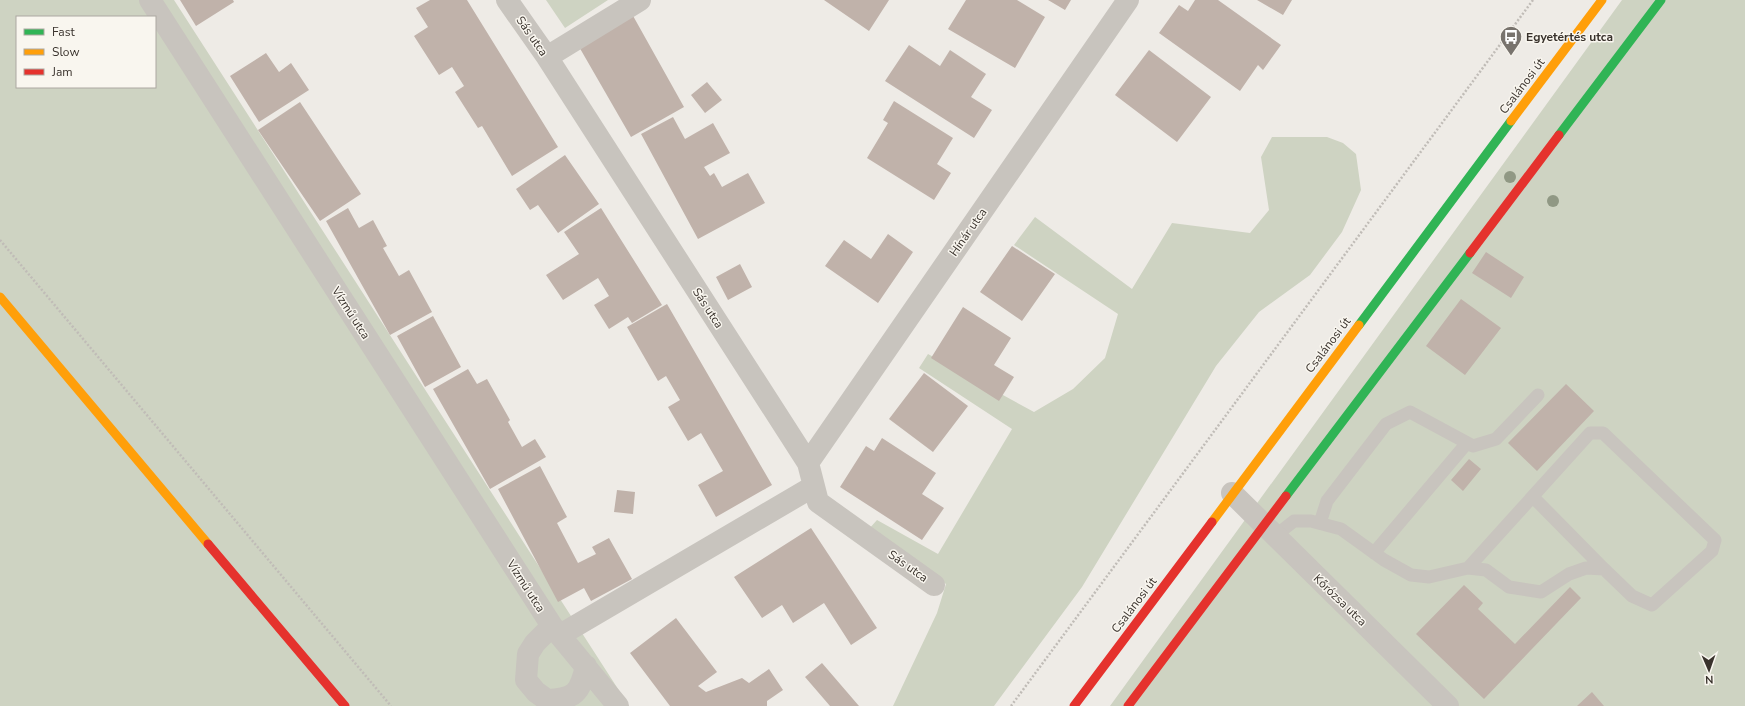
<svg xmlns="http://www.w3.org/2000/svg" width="1745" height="706" viewBox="0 0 1745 706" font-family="'Nunito Sans',sans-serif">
<rect width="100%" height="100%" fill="#eeebe6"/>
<!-- green -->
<path fill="#ced3c2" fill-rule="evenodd" d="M0 0H174L629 706H0ZM17 17H155V87H17Z
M546 0H608L565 28Z
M1622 0H1745V706H1110Z
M1272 137H1327L1343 143 1356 154 1361 190 1342 232 1310 275 1259 312 1216 366 1082 587 994 706H893L937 613 946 584 868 530 877 520 938 554 1012 429 919 368 928 354 1034 412 1073 389 1105 358 1118 314 1014 245 1035 217 1132 289 1172 223 1250 233 1269 210 1261 157Z"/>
<!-- building -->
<path fill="#c0b2aa" d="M180 0H233L234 2 196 26Z
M430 0H467L558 147 512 176 482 126 478 128 455 92 464 86 452 67 439 75 414 36 428 27 416 8Z
M824 0H889L869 31Z
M966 0H1017L1045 17 1015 68 948 29Z
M1048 0H1071L1065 10Z
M1195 0H1218L1281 45 1263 70 1258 65 1240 91 1159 33 1179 5 1188 11Z
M1257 0H1292L1283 15Z
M632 14 684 107 631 137 578 45Z
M909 45 940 66 950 50 986 74 971 97 992 110 974 138 885 81Z
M1149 50 1211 97 1177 142 1115 95Z
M266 53 279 72 291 63 309 90 259 122 230 76Z
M707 82 722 100 705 113 691 95Z
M894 101 953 138 937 164 951 173 934 200 867 158 888 123 883 120Z
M300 102 361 194 320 221 258 130Z
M673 117 685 139 713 123 730 153 704 167 710 176 714 173 722 187 748 173 765 203 698 239 641 134Z
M565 155 599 204 558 233 538 205 530 210 516 189Z
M348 208 359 228 373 220 387 246 383 248 399 276 409 270 432 312 390 335 326 221Z
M601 208 662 305 632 323 628 317 609 329 594 305 609 296 598 278 563 300 546 275 579 254 564 232Z
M888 234 913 252 878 303 825 266 844 240 871 259Z
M1012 246 1055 274 1022 321 980 292Z
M1486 252 1524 277 1511 298 1472 273Z
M740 264 752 287 728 300 716 277Z
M1461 299 1501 328 1465 375 1426 346Z
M667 304 772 485 716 517 698 485 723 471 701 433 688 441 668 407 680 400 666 376 658 381 627 327Z
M963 307 1011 338 994 365 1014 377 999 401 931 358Z
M433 316 461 367 425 387 397 336Z
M468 369 477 384 487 379 510 420 508 422 522 447 535 439 546 457 490 489 433 389Z
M924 373 968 406 933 452 889 419Z
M1566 384 1594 411 1537 471 1508 443Z
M882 438 936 473 922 494 944 508 922 540 840 487 866 446 874 451Z
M1469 459 1481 469 1463 491 1451 480Z
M540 466 567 517 557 523 578 563 596 554 592 547 609 538 632 579 591 601 584 588 558 602 498 489Z
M617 490 635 492 633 514 614 512Z
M811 528 877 628 851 645 824 603 793 623 782 605 762 618 734 577Z
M1464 585 1483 603 1478 609 1515 644 1570 587 1581 598 1484 699 1416 634Z
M676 618 717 672 698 686 706 692 742 678 749 683 769 669 783 690 767 701V706H670L630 653Z
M822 663 859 706H830L805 677Z
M1592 692 1604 706H1577Z"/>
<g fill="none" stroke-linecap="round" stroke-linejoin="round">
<!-- path -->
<path stroke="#c0bcb7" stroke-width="2.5" stroke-dasharray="2 2" stroke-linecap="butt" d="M0 240 391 706
M1011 706 1533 0"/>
<!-- lane -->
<path stroke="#c8c4be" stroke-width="13" d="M1533 497 1604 569
M1320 523 1327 501 1386 424 1410 412 1473 446 1496 439 1538 395
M1275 536 1294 521H1311L1341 529 1384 560 1411 575 1429 577 1468 568 1486 570 1509 587 1541 592 1569 574 1586 568 1604 569 1632 596 1652 605 1712 551 1715 540 1603 433H1590L1468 568
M1374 553 1467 443"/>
<!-- street -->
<path stroke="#c8c4be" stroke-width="22" d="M150 0 552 626 618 706
M507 0 547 57 808 463 818 502 934 585
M547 57 640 0
M808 463 1128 0
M1232 493 1448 706
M552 626 535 643 528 654 526 680 536 692 547 700C575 699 580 693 586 666
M560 635 814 486"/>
<!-- fast -->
<path stroke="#30b455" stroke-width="9" d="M1559 135 1661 0
M1359 325 1511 121
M1286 496 1470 253"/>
<!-- slow -->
<path stroke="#ff9f0a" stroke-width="9" d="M1511 121 1602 0
M0 297 208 544
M1212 522 1359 325"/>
<!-- jam -->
<path stroke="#e5322d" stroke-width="9" d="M1470 253 1559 135
M208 544 345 706
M1074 706 1212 522
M1128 706 1286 496"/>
</g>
<!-- trees -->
<g fill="#909884">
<circle cx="1510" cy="177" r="6"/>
<circle cx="1553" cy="201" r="6"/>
</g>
<!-- icons -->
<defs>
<g id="bus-pin" transform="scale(1.15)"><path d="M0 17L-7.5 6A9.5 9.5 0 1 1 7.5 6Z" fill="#78736d" stroke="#f9f6ef"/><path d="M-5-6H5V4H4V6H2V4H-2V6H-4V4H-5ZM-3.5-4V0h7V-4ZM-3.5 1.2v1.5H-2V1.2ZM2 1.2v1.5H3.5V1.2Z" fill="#fff"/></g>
</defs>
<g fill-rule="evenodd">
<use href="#bus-pin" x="1511" y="37"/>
</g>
<g text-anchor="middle" stroke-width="3" stroke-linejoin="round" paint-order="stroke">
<!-- street labels -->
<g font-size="12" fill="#39322c" stroke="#f9f6ef">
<text transform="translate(532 36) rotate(55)" y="4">Sás utca</text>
<text transform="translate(1522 86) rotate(-53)" y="4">Csalánosi út</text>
<text transform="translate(968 232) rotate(-55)" y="4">Hínár utca</text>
<text transform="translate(708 308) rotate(57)" y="4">Sás utca</text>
<text transform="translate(351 313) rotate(57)" y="4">Vízmű utca</text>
<text transform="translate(1328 345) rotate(-53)" y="4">Csalánosi út</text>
<text transform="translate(908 566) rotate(35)" y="4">Sás utca</text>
<text transform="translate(526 586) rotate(57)" y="4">Vízmű utca</text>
<text transform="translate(1340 600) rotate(44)" y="4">Kőrózsa utca</text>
<text transform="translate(1134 605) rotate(-53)" y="4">Csalánosi út</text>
</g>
<!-- poi labels -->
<g font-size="12" font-weight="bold" fill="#39322c" stroke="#f9f6ef" text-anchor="start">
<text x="1526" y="41">Egyetértés utca</text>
</g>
</g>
<!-- legend -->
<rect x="16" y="16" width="140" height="72" fill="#f9f6ef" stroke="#aca8a1"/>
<rect x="24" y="29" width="20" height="6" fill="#30b455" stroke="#aca8a1"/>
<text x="52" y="36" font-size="12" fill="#39322c">Fast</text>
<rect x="24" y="49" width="20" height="6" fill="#ff9f0a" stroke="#aca8a1"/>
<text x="52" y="56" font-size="12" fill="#39322c">Slow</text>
<rect x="24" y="69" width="20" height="6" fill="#e5322d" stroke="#aca8a1"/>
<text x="52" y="76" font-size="12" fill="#39322c">Jam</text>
<!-- north arrow -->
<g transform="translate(1709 670) rotate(178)" stroke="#f9f6ef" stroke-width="3" paint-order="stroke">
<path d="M0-3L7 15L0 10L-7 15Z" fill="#39322c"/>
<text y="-6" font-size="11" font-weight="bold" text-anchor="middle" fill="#39322c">N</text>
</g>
</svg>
